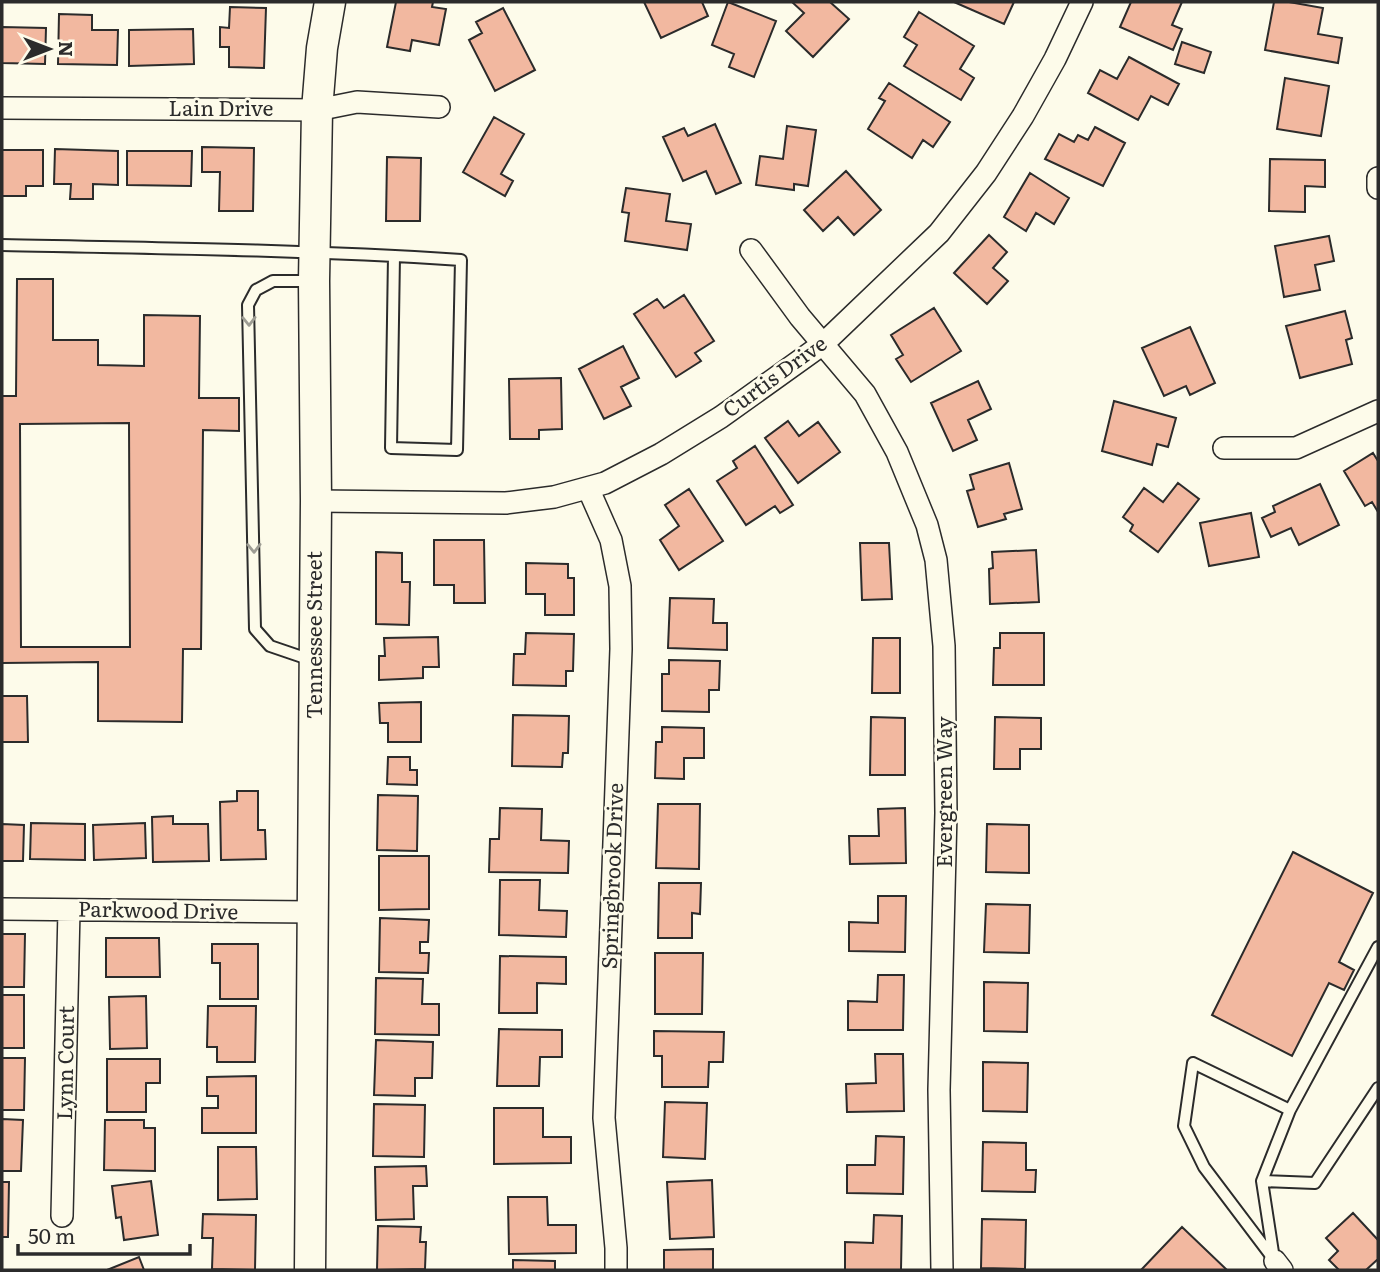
<svg xmlns="http://www.w3.org/2000/svg" width="1380" height="1272" viewBox="0 0 1380 1272" font-family="Literata,serif">
<rect width="100%" height="100%" fill="#fdfbea"/>
<!-- building -->
<path fill="#f2b8a0" stroke="#2b2b2b" stroke-width="2" fill-rule="evenodd" d="M396 2H433L432 7 446 9 439 45 412 40 410 51 387 47Z
M644 2H702L708 16 661 38Z
M728 2 776 21 754 77 729 67 734 54 712 45Z
M792 2H830L849 19 813 57 786 31 804 13Z
M954 2H1014L1004 24Z
M1131 2H1182L1172 25 1182 29 1173 50 1120 27Z
M1274 2H1289L1323 8 1318 34 1342 38 1338 63 1265 50Z
M230 7 266 8 264 68 229 67V47H220V27L229 28Z
M503 8 535 70 495 91 469 40 482 33 476 22Z
M919 12 974 46 960 69 974 78 961 100 904 66 917 45 904 37Z
M59 14 92 15V30H118L117 65 58 64Z
M2 27 46 28 45 64 2 63Z
M193 29 194 64 129 66V30Z
M1182 42 1211 52 1204 73 1175 64Z
M1129 57 1179 84 1168 105 1151 96 1138 120 1088 93 1100 70 1117 79Z
M1285 78 1329 86 1321 136 1277 129Z
M889 83 950 122 933 147 923 140 912 158 868 129 885 101 879 98Z
M494 117 524 134 501 174 513 181 505 196 463 172Z
M715 124 741 183 716 194 706 171 683 181 663 137 684 128 688 136Z
M787 126 816 130 808 186 794 184V190L756 185 760 156 783 159Z
M1095 127 1125 143 1103 186 1045 159 1059 134 1074 142 1078 135 1088 140Z
M202 147 254 148 253 211H219L220 172H202Z
M55 149 118 151V185L93 184V199H70L71 184H54Z
M2 150H43V186H26V196H2Z
M127 151H192L191 186 127 185Z
M387 157 421 158 420 221H386Z
M1270 159 1325 160V187L1305 186V212L1269 211Z
M846 171 881 210 854 235 838 217 823 231 804 210Z
M1030 173 1069 198 1054 224 1036 213 1026 231 1004 217Z
M626 188 670 194 666 221 691 224 687 250 625 241 629 213 622 212Z
M989 235 1007 252 993 268 1008 281 987 304 954 273Z
M1329 236 1334 261 1315 265 1320 290 1284 297 1275 246Z
M17 279H53V340H98V365L144 366V315L200 316 199 398H239V431L203 430 201 649H183L182 722 98 721V662L2 663V396H16ZM129 423 130 647H21L20 424Z
M684 295 714 341 695 353 701 361 676 377 634 314 657 299 664 308Z
M934 308 961 351 911 382 896 359 903 355 891 335Z
M1345 311 1352 338 1346 340 1352 364 1300 378 1286 326Z
M1190 327 1215 383 1190 395 1186 386 1164 396 1142 348Z
M623 346 639 378 621 387 631 406 604 419 579 369Z
M561 378 562 429 539 430V439H510L509 379Z
M978 381 991 409 968 420 977 440 953 451 931 403Z
M1114 401 1176 418 1168 447 1157 444 1152 465 1102 451Z
M788 421 799 436 818 422 840 452 798 483 765 438Z
M755 446 793 505 780 513 775 506 746 525 717 481 737 468 733 461Z
M1373 453 1378 461V512L1372 502 1365 506 1344 471Z
M1009 463 1022 509 1004 514 1006 519 978 527 967 491 974 489 970 475Z
M1178 483 1199 499 1158 552 1130 531 1133 525 1123 517 1144 488 1163 502Z
M1320 484 1339 525 1299 545 1291 528 1271 537 1262 518 1275 512 1273 506Z
M689 489 723 541 679 570 660 540 679 526 665 505Z
M1251 513 1259 557 1209 566 1200 523Z
M434 540H484L485 603H454V585H434Z
M860 543H889L892 599 862 600Z
M1036 550 1039 602 990 604 989 569 993 568 992 552Z
M376 552 402 553V582H410L409 625 376 624Z
M526 563 568 564V578H574V615H545V594H526Z
M670 598 714 599 713 623H727V650L668 648Z
M526 633 574 634 573 671H566V686L513 685 514 654H525Z
M1000 633H1044V685H993L994 648H1000Z
M438 637 439 667H423V678L379 680V656H385L384 638Z
M873 638H900V693H872Z
M669 660 720 661 719 690H709V712L662 711V674H669Z
M2 696H27L28 742H2Z
M421 702V742H388V723H380L379 703Z
M513 715 569 716 568 753H563L562 767 512 766Z
M871 717 905 718V775H870Z
M995 717 1041 718V749H1020V769H994Z
M662 727 704 728V758H684V779L655 778 656 742H662Z
M388 757H410V770H417V785L387 784Z
M237 791H258V830H265L266 859 221 860 220 802 237 801Z
M378 795 418 796 417 851 377 850Z
M658 804H700L699 869 656 868Z
M500 808 542 809 541 840 569 841 568 873 489 872 490 839H499Z
M905 808 906 863 850 864 849 836H879L878 809Z
M173 816V824H208L209 861 153 862 152 817Z
M31 823 85 824V860L30 859Z
M145 823 146 858 94 860 93 825Z
M2 824 24 825 23 861H2Z
M987 824 1029 825V873L986 872Z
M1293 852 1373 893 1339 962 1354 970 1344 990 1329 983 1292 1056 1212 1015Z
M379 856H429V909L379 910Z
M500 880H540L539 910 567 911 566 937 499 935Z
M659 883H701L700 914 692 913V938H658Z
M878 896H906L905 952 849 951V922L878 923Z
M986 904 1030 905 1029 953 984 952Z
M380 918 429 920 428 942H420V953H429L428 973 379 972Z
M2 934H25L24 987H2Z
M106 938H159L160 977H106Z
M212 944H258V999H220V963H212Z
M655 953H703L702 1014H655Z
M500 956 566 957V984L537 983V1013H499Z
M878 975H904L903 1030H848V1001L877 1002Z
M376 978 423 979 422 1004H439V1035L375 1034Z
M984 982 1028 983 1027 1032 984 1031Z
M2 995H24V1048H2Z
M146 996 147 1048 110 1049 109 997Z
M208 1006H256L255 1062H217V1047H207Z
M499 1029 562 1030V1057H540L539 1086H497Z
M654 1031 724 1032 723 1062H709L708 1087H662V1056H654Z
M376 1040 433 1042 432 1078H415V1096L374 1095Z
M875 1054H903L904 1111 847 1112 846 1084 876 1083Z
M2 1058H25L24 1110H2Z
M107 1059H160V1083H146V1112H107Z
M983 1062 1028 1063 1027 1112 983 1111Z
M256 1076V1133H202V1108H218V1096H207V1077Z
M665 1102 707 1103 705 1159 663 1157Z
M374 1104 425 1105 424 1157 373 1156Z
M494 1108H543V1137H571V1163L494 1164Z
M2 1119 23 1120 21 1171H2Z
M105 1120H144V1128H155V1171L104 1170Z
M876 1136 904 1137 903 1194 847 1193V1165H875Z
M983 1142 1026 1143V1170H1036L1035 1192 982 1191Z
M218 1147H256L257 1199 218 1200Z
M426 1166 427 1186H413L414 1219 376 1220 375 1167Z
M712 1180 714 1237 670 1239 667 1182Z
M151 1181 158 1235 124 1240 121 1217 116 1218 112 1186Z
M2 1182H9L8 1237H2Z
M508 1197H547L548 1225H576V1253L509 1254Z
M1353 1213 1378 1240V1259L1366 1270H1339L1329 1260 1338 1251 1326 1238Z
M203 1214 256 1215 255 1270 212 1269 213 1238H202Z
M874 1215 902 1216 901 1270H845V1242L873 1243Z
M982 1219 1026 1220 1025 1269 981 1268Z
M378 1226 421 1227 420 1242H426L425 1269 377 1270Z
M1182 1227 1227 1270H1141Z
M713 1249V1270H664V1250Z
M139 1257 144 1270H107Z
M513 1260 555 1261V1270H513Z"/>
<g fill="none" stroke-linecap="round" stroke-linejoin="round">
<!-- service casing -->
<g stroke="#2b2b2b" stroke-width="14">
<path id="service" d="M2 245C155 248 308 250 461 260L457 450 391 448 394 256
M311 660 270 646 255 629 248 305 256 290 273 281H311
M1378 947 1290 1110 1262 1181 1315 1183 1378 1088
M1262 1181 1274 1259
M1275 1261 1204 1167 1184 1126 1193 1063 1290 1110"/>
</g>
<!-- minor casing -->
<g stroke="#2b2b2b" stroke-width="24">
<path id="minor" d="M2 108 317 110 357 102 439 107
M1378 178V188
M751 250 800 317 865 394 897 452 927 525 936 560 944 646 946 813 939 1090 942 1270
M1224 448H1296L1378 411
M588 488 611 540 620 586 621 649 604 1118 616 1248V1270
M316 501 506 503 554 497 605 483 661 454 721 417 823 344 939 233 986 173 1023 116 1055 59 1082 2
M2 909 313 912
M62 1216 69 910
M1275 1261 1282 1270"/>
</g>
<!-- secondary casing -->
<g stroke="#2b2b2b" stroke-width="33">
<path id="secondary" d="M310 1270 316 501 314 281 317 110 322 48 330 2"/>
</g>
<!-- service -->
<use href="#service" stroke="#fdfbea" stroke-width="10"/>
<!-- minor -->
<use href="#minor" stroke="#fdfbea" stroke-width="21"/>
<!-- secondary -->
<use href="#secondary" stroke="#fdfbea" stroke-width="30"/>
</g>
<!-- one-way arrows -->
<defs><path id="oneway-chevron" d="M-2-3.5L2.5 0L-2 3.5" fill="none" stroke-width="1.6" stroke-linecap="round" stroke-linejoin="round" transform="scale(1.75)"/></defs>
<g stroke="#9e9d94">
<use href="#oneway-chevron" transform="translate(249 321) rotate(89)"/>
<use href="#oneway-chevron" transform="translate(254 548) rotate(89)"/>
</g>
<g text-anchor="middle" stroke-width="5" stroke-linejoin="round" paint-order="stroke">
<!-- street labels -->
<g font-size="21" fill="#2b2b2b" stroke="#fdfbea">
<text x="221" y="116">Lain Drive</text>
<text transform="translate(775 377) rotate(-36)" y="7">Curtis Drive</text>
<text transform="translate(315 635) rotate(-90)" y="7">Tennessee Street</text>
<text transform="translate(945 792) rotate(-90)" y="7">Evergreen Way</text>
<text transform="translate(613 876) rotate(-88)" y="7">Springbrook Drive</text>
<text transform="translate(158 911) rotate(1)" y="7">Parkwood Drive</text>
<text transform="translate(66 1063) rotate(-89)" y="7">Lynn Court</text>
</g>
</g>
<!-- border -->
<rect width="1380" height="1272" fill="none" stroke="#2b2b2b" stroke-width="7"/>
<!-- north arrow -->
<g transform="translate(49 49) rotate(90)" stroke="#fdfbea" stroke-width="5" paint-order="stroke">
<path d="M0-5L12 26L0 18L-12 26Z" fill="#2b2b2b"/>
<text y="-10" font-size="19" font-weight="bold" text-anchor="middle" fill="#2b2b2b">N</text>
</g>
<!-- scale -->
<path d="M18 1244v10h172v-10" fill="none" stroke="#2b2b2b" stroke-width="3.5"/>
<text x="28" y="1244" font-size="21" fill="#2b2b2b" stroke="#fdfbea" stroke-width="5" paint-order="stroke">50 m</text>
</svg>
